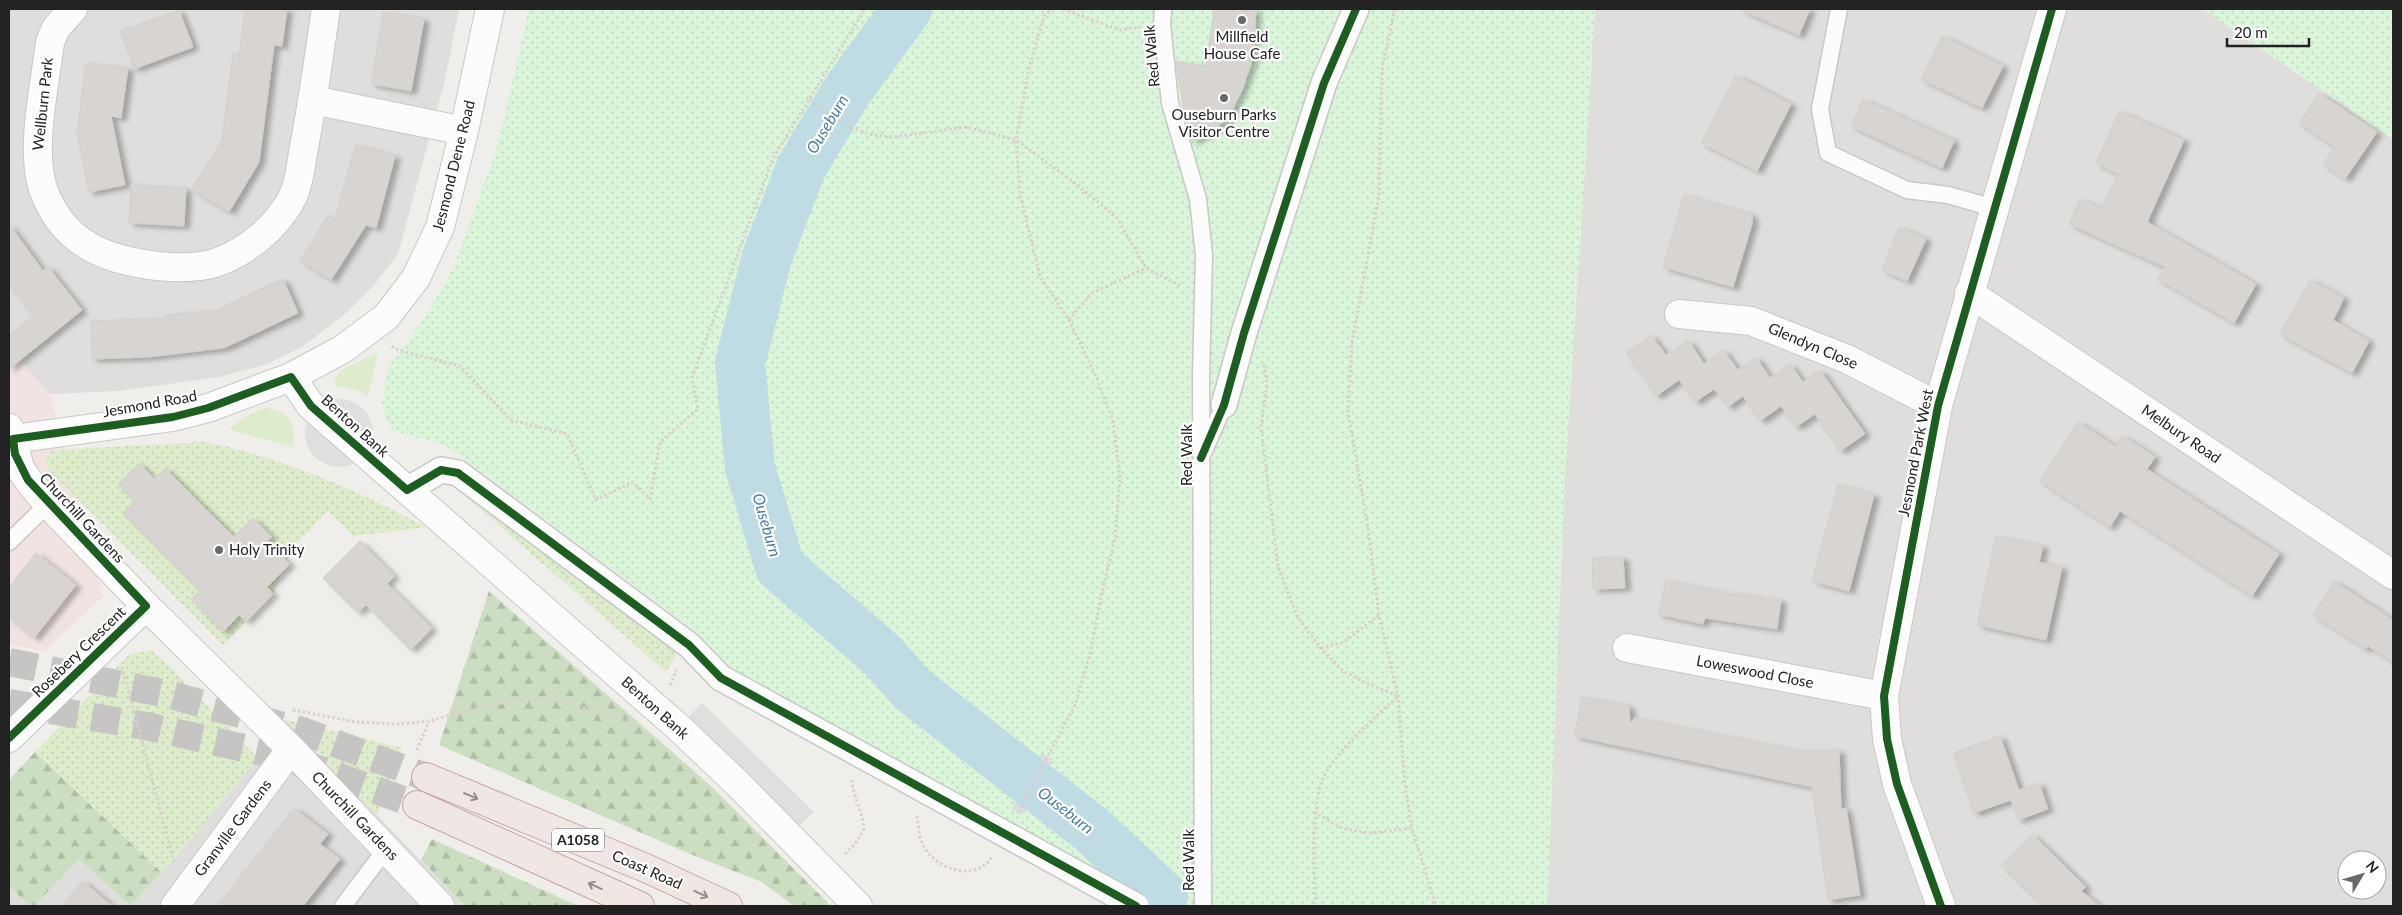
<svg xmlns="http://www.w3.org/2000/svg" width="2402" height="915" viewBox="0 0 2402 915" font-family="Lato,sans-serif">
<defs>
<pattern id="grass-dots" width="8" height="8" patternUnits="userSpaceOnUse" patternTransform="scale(1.25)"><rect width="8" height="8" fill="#ddeccb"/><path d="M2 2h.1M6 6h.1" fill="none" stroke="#bdcaae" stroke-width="1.8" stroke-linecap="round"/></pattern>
<pattern id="forest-firs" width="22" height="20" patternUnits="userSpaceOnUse" patternTransform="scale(1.25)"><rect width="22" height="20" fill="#cbdec1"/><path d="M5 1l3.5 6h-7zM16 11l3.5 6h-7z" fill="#aebea6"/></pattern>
<pattern id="park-dots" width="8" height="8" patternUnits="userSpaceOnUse" patternTransform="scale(1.25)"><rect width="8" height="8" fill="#daf5da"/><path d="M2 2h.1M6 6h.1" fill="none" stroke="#bbd2bb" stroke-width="1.8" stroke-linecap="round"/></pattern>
<filter id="shadow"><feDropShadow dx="5.5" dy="3" stdDeviation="2.5" flood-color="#0004"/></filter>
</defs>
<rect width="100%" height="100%" fill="#f0eeeb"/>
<!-- residential -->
<path fill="#dfdedc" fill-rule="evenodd" d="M9 9H459L444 84 398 254 375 284 345 314 302 347 267 364 220 377 118 391 50 394 9 348Z
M1595 9H2203L2393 139V906H1547L1565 476ZM2347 860H2377V890H2347Z
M286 720 377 815 465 906H130L162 873 258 758Z
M79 858 129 906H34Z
M9 886 30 906H9Z"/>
<!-- commercial -->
<path fill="#f1e3e1" d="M9 348 50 394 103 596 44 652 9 644Z"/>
<!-- grass -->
<path fill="url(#grass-dots)" d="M205 442C282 457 357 490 426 527L354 536 328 511 292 548 273 594 267 587 280 574 267 541 271 536 253 518 234 537 165 468 154 479 139 463 118 484 135 501 123 513 200 590 191 600 222 631 239 615 246 622 223 645 50 471 45 461 53 450Z
M457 487 681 648 666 672 461 492Z
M151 650 167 664 258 758 162 873 35 752 130 654Z
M286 720 402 748 377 815Z"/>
<!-- forest -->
<path fill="url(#forest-firs)" d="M489 591 712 787 831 906H794L762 882 690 854 439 745Z
M35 752 162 873 130 906 79 859 34 906H30L9 886V780Z
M432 839 578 906H465L421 860Z"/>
<!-- park -->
<path fill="url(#park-dots)" d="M529 9H1595L1565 476 1547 906H1162L727 667 711 656 688 625 446 446 390 430 382 403 389 365 421 323 453 269 497 148Z
M2203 9H2393V139Z"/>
<!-- garden -->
<path fill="#ddeccb" d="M378 352 368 397C358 389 348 387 336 387L335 377 341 370Z
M265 408C290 412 297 422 292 447L230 430C239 418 251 413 265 408Z"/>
<!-- parking -->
<path fill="#e0dfde" d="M305 433a34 34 0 1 1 68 0a34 34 0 1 1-68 0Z
M702 703 814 812 789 835 678 727Z"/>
<!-- pier -->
<path fill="#dedddd" d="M1041 753 1053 759 1024 815 1012 809Z"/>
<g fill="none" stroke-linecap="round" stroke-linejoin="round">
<!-- river -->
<path stroke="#bfdbe3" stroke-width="50" d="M907 9 847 91 801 168 767 257 740 363 750 468 780 567 882 655 912 689 1091 829 1163 896 1161 906"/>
</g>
<!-- building -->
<path fill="#d7d4d2" stroke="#d3d0cc" filter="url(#shadow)" d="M245 9H287L282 46 274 45 259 162 229 212 192 189 222 140 233 53 239 54Z
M1214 9H1256L1253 58 1242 90 1228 118 1211 132 1192 142 1184 113 1176 61 1206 66Z
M1739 9H1810L1799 35Z
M179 10 193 47 134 69 120 31Z
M383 12 424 19 411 91 371 84Z
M1942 36 2003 66 1982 108 1921 79Z
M86 63 128 68 121 118 111 116 125 185 89 192 77 132Z
M1736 75 1791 104 1757 171 1701 143Z
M2319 93 2377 132 2345 179 2323 164 2335 147 2299 123Z
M1863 99 1954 141 1942 168 1851 126Z
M2119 111 2184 140 2148 220 2149 223 2256 284 2234 323 2158 279 2165 267 2069 224 2080 199 2101 208 2118 174 2096 163Z
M355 145 395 156 376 228 366 225 331 280 300 260 328 216 335 220Z
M131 185 186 188 184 226 129 223Z
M1684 195 1752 215V224L1733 287 1663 267Z
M9 224 43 271 48 267 82 310 9 369V336L33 315 9 285Z
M1899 227 1926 239 1907 281 1882 270Z
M283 279 298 313 224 348 148 357 92 359 91 321 167 318V315L216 310Z
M2310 280 2344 298 2333 320 2369 341 2352 373 2280 334Z
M1651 335 1666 355 1688 340 1704 364 1723 350 1738 370 1756 357 1770 378 1790 364 1803 382 1820 370 1865 434 1840 451 1815 414 1796 427 1781 406 1760 421 1743 396 1728 407 1714 389 1695 402 1679 380 1656 396 1626 353Z
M2078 422 2115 446 2122 435 2155 457 2147 469 2279 554 2252 596 2120 511 2110 527 2040 481Z
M139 463 154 479 165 468 234 537 253 518 272 537 267 541 290 564 267 587 273 594 246 622 239 615 223 632 191 599 200 590 123 513 135 501 118 484Z
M1838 485 1874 495 1849 591 1812 581Z
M1996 536 2043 546 2039 562 2062 567 2046 640 1977 625Z
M360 541 394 576 387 584 432 628 411 650 366 605 358 613 323 578Z
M36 553 76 585 34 638 9 618V587Z
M1623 557 1625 588 1593 589 1592 558Z
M1666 580 1733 595V593L1781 600 1777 629 1705 618 1703 624 1658 614Z
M2334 581 2393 620V662L2368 646 2366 649 2313 615Z
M1582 697 1629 706 1630 721 1633 722 1634 718 1800 751 1839 750 1841 809 1846 808 1860 895 1828 900 1812 787 1574 736Z
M2000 736 2019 790 2039 783 2048 809 2018 820 2011 800 1974 813 1953 753Z
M294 808 328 834 320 844 340 859 303 906H217Z
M2032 834 2086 887 2081 891 2100 906H2044L2001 865Z
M83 881 112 906H61Z"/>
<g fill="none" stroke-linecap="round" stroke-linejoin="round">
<!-- trunk-tunnel -->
<path stroke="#c7c5c3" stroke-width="28" stroke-dasharray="28 14" stroke-linecap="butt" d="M9 662 167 694 302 731 426 777
M9 703 146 726 284 757 417 805"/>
<!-- service casing -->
<g stroke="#c9c8c7" stroke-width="19">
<path id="service" d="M1163 9 1162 24 1170 103 1198 199 1204 255 1201 377 1203 906
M1839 9 1820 109 1828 153 1907 190 1948 195 1994 208
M1204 451 1224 405
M9 542 48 504
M343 906 386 849"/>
</g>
<!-- pedestrian casing -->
<g stroke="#c9c8c7" stroke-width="28">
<path id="pedestrian" d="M1224 405 1244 333 1324 83 1356 9
M407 490 441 470 458 473 689 645 721 678"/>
</g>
<!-- minor casing -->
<g stroke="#c9c8c7" stroke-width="30">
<path id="minor" d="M73 9 56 28 50 42C45 85 30 148 43 189 63 244 105 260 158 266 177 268 200 268 218 262 247 251 274 229 290 202 299 186 301 165 304 147 313 101 319 55 326 9
M313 100 464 131
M1969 293 2393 575
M1679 314 1751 321 1847 359 1938 406
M291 377 311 406 678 727 739 785 858 906
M9 428 20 468 28 480 48 504 146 606 291 749 440 906
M13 439 173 417 208 408 291 377 343 349 386 317 416 278 440 227 464 131 490 9
M1627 648 1884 696
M9 738 146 606
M175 906 291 749
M1941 906 1897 784 1887 739 1884 696 1938 406 2052 9"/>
</g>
<!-- tertiary casing -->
<g stroke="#c9c8c7" stroke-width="30">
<path id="tertiary" d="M9 440 13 439"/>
</g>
<!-- trunk casing -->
<g stroke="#c5a2ac" stroke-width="30">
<path id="trunk" d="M426 777 648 869 728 906
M417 805 640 906"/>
</g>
<!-- path -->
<path stroke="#dccecd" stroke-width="3" stroke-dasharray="2.5 2.5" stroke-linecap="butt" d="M1063 9 1120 30 1141 27
M1395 9 1382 68 1379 195 1352 342 1348 412 1368 528 1379 615 1398 696 1405 786 1412 828 1436 906
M810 99 851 128 873 135 893 137 966 127 1016 140 1076 184 1117 218 1146 268 1181 286
M1069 320 1092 293 1146 268
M392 346 398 350 460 366 511 420 567 434 596 500 632 482 650 499 660 442 698 409 692 378 773 158 865 9
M1264 365 1267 384 1261 426 1278 567 1298 618 1321 648 1343 671 1368 684 1398 696C1373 719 1345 743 1327 771 1309 798 1315 867 1315 900L1313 906
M1321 648 1344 642 1379 615
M122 667 174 862
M670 685 677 670
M293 710 356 722 398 724 429 721 480 707 524 699 563 700 627 721
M417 750 429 721
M1314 812 1344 829 1370 833 1412 828
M1018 813 1076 703 1091 650 1101 597 1115 538 1120 478 1113 420 1095 374 1069 320 1040 276 1020 195 1016 140 1029 68 1044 16 1053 9
M917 816C918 825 919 834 922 843 933 868 975 884 992 857
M845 854 855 844 864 829C863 812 852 795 852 779"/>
<!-- service -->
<use href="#service" stroke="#fdfcfc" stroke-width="16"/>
<!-- pedestrian -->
<use href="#pedestrian" stroke="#fdfcfc" stroke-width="25"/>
<!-- minor -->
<use href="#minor" stroke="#fdfcfc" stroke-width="28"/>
<!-- tertiary -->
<use href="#tertiary" stroke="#fdfcfc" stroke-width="28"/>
<!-- trunk -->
<use href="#trunk" stroke="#f0e6e4" stroke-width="28"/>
<!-- pedestrian-bridge casing -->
<g stroke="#c9c8c7" stroke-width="28" stroke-linecap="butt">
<path id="pedestrian-bridge" d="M721 678 1136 906"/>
</g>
<!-- pedestrian-bridge -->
<use href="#pedestrian-bridge" stroke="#fdfcfc" stroke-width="25"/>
<!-- cycleway casing -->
<g stroke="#fff" stroke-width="11">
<path id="cycleway" d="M1201 458 1224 405 1244 333 1324 83 1356 9
M9 738 146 606 28 480 15 454 13 439 173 417 208 408 291 377 311 406 407 490 441 470 458 473 689 645 721 678 1136 906
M1941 906 1897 784 1887 739 1884 696 1938 406 2052 9"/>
</g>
<!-- cycleway -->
<use href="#cycleway" stroke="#1b5e20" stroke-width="8"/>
</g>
<!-- one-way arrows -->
<defs><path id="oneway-shaft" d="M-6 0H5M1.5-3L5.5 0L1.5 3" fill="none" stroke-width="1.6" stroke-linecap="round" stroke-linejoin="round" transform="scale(1.25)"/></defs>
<g stroke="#938e8d">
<use href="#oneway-shaft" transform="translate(471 796) rotate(23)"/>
<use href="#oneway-shaft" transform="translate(595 886) rotate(-156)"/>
<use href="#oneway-shaft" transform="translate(701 894) rotate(25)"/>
</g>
<!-- markers -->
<g fill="#6a6968" stroke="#fff" stroke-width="2">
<circle cx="1242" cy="20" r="5"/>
<circle cx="1224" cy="98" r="5"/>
<circle cx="219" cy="550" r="5"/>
</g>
<g text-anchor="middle" stroke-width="4.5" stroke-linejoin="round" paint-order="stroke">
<!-- shield labels -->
<rect fill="#fff" stroke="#646464" stroke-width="1" x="552" y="828.5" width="52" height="23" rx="4"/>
<g font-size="14" font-weight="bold" fill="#222">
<text x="578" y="845">A1058</text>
</g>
<!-- poi labels -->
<g font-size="15" fill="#222" stroke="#fff">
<text x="1242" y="42">Millfield<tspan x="1242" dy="17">House Cafe</tspan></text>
<text x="1224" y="120">Ouseburn Parks<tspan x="1224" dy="17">Visitor Centre</tspan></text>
<text x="229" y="555" text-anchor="start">Holy Trinity</text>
</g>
<!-- street labels -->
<g font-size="15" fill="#222" stroke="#fff">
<text transform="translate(1152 56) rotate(-95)" y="5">Red Walk</text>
<text transform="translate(43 104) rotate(-84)" y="5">Wellburn Park</text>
<text transform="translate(454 166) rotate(-76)" y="5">Jesmond Dene Road</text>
<text transform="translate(1813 346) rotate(23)" y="5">Glendyn Close</text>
<text transform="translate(150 404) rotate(-10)" y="5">Jesmond Road</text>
<text transform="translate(355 426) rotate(42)" y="5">Benton Bank</text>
<text transform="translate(2181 434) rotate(34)" y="5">Melbury Road</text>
<text transform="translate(1916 453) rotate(-79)" y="5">Jesmond Park West</text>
<text transform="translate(1187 455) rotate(-90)" y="5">Red Walk</text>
<text transform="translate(82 518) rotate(47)" y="5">Churchill Gardens</text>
<text transform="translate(79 652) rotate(-44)" y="5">Rosebery Crescent</text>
<text transform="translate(1755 672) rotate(11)" y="5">Loweswood Close</text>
<text transform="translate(655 708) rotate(42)" y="5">Benton Bank</text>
<text transform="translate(355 816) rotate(46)" y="5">Churchill Gardens</text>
<text transform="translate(233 828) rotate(-53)" y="5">Granville Gardens</text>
<text transform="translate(1189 860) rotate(-90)" y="5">Red Walk</text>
<text transform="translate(647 870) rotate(24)" y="5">Coast Road</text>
</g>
<!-- water labels -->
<g font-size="16" font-style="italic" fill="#4a7aab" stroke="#fff">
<text transform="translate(827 124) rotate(-59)" y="6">Ouseburn</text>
<text transform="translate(767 525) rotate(74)" y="6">Ouseburn</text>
<text transform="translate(1066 810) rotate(38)" y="6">Ouseburn</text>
</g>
</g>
<!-- border -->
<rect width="2402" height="915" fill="none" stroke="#222222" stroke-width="20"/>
<!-- north arrow -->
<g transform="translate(2362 875) rotate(52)"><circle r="24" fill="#ffffff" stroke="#a7a7a7"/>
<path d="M0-4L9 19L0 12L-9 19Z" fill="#6a6968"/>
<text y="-8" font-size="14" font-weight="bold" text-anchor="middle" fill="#222222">N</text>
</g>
<!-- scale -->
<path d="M2227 38v8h82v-8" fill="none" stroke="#222222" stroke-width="2.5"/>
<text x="2234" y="38" font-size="15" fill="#222222" stroke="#ffffff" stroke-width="4" paint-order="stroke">20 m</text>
</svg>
